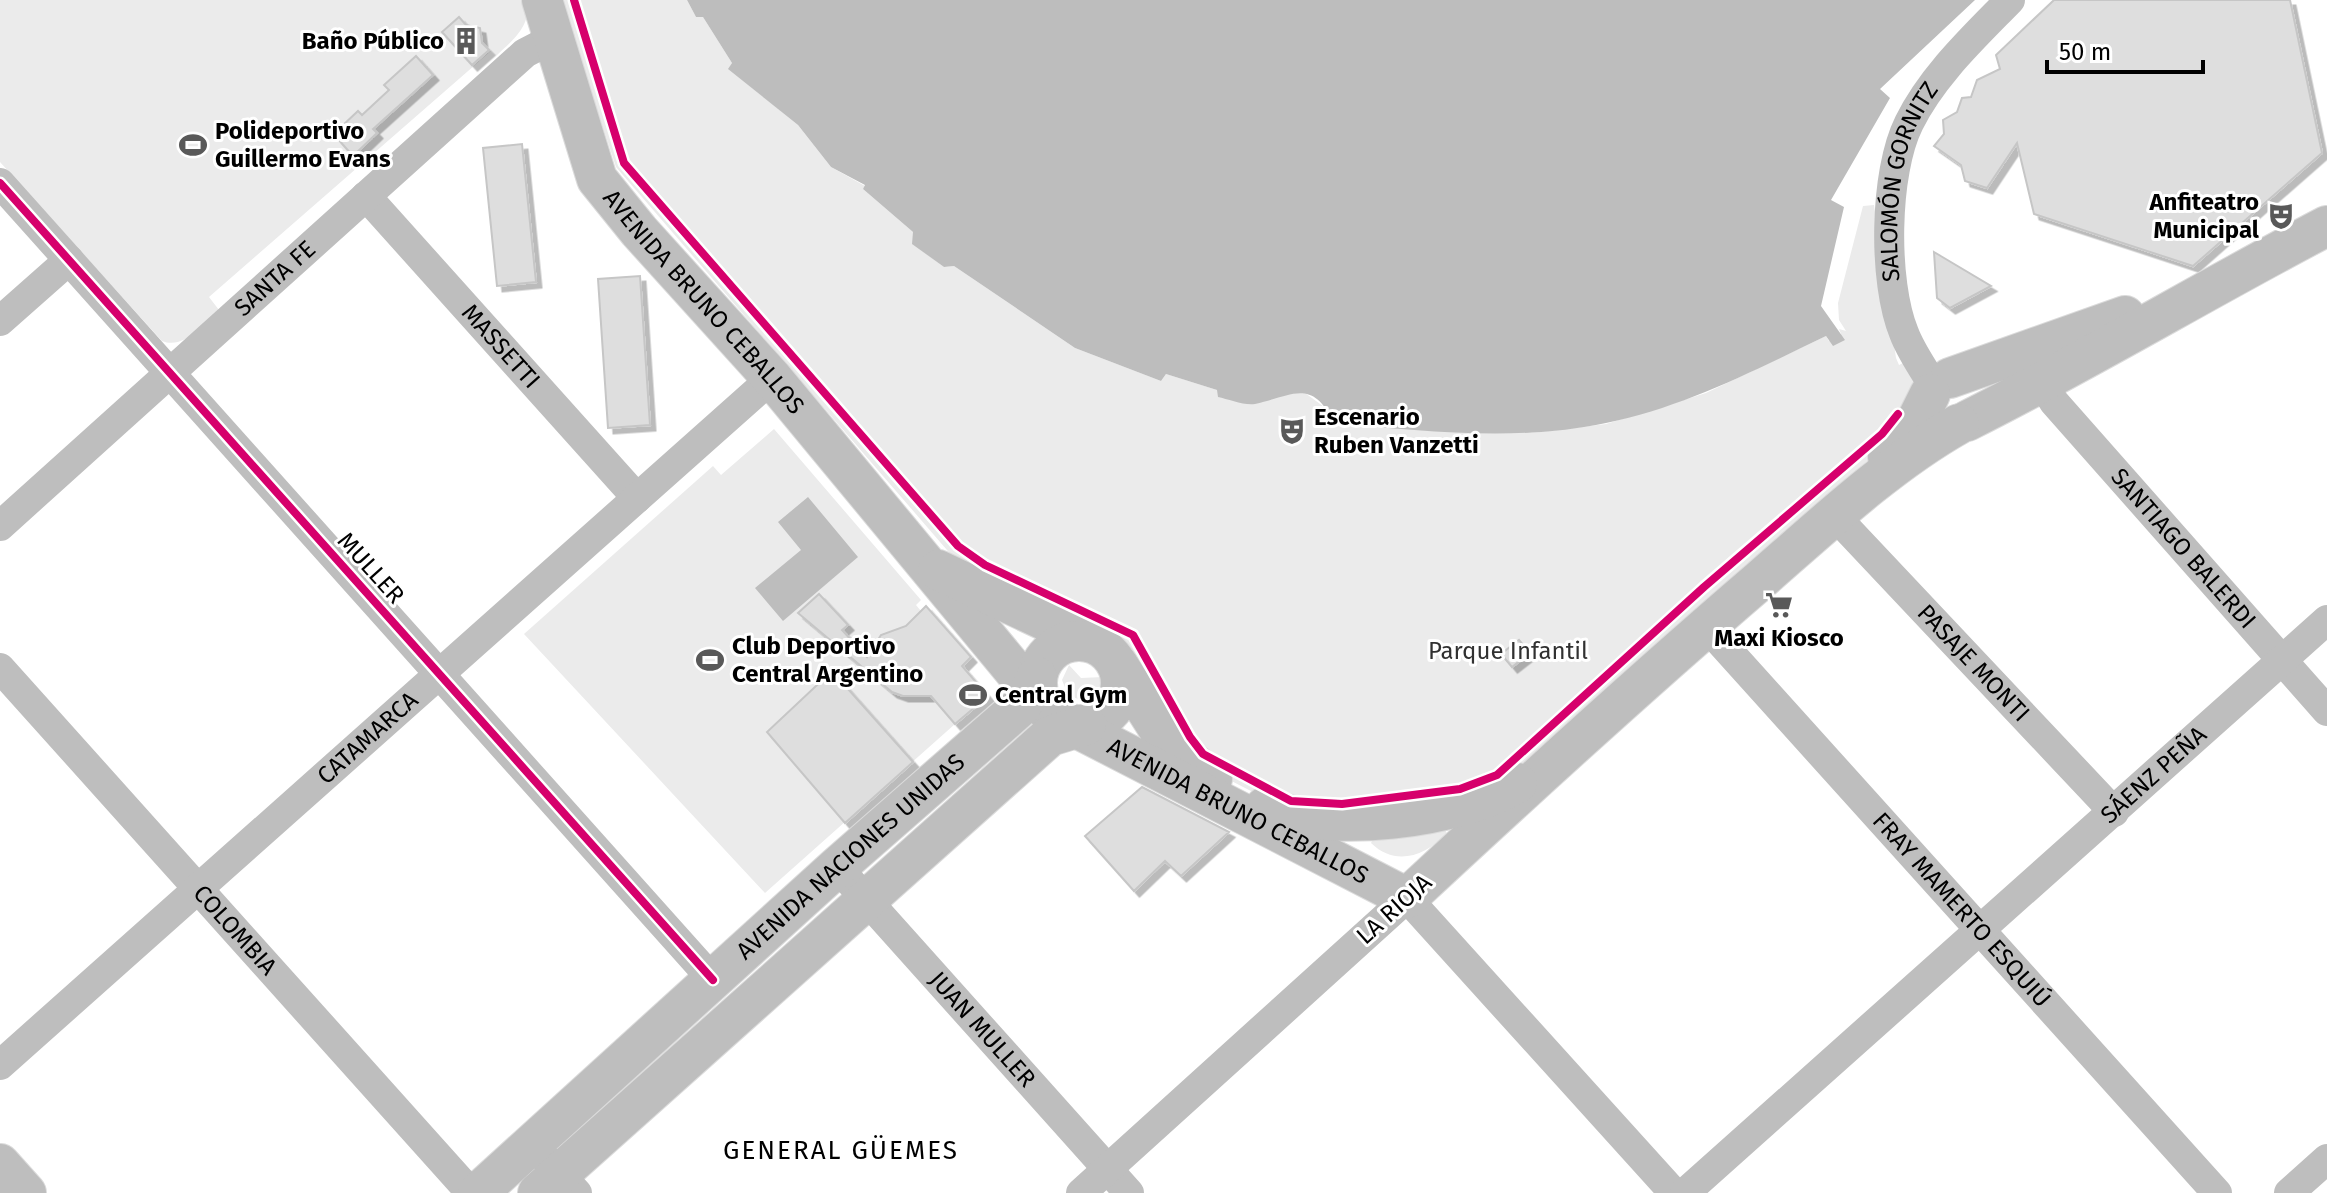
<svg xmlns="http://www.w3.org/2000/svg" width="2327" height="1193" viewBox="0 0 2327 1193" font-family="'Fira Sans',sans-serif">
<defs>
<filter id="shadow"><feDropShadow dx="5.5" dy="5.5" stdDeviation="0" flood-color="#0004"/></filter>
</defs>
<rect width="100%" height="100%" fill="#fff"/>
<!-- green -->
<path fill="#ebebeb" d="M0 0H529C529 28 515 38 496 56L491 51 209 297 219 310C203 324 184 350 162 341L0 162Z
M561 0H687L696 17H703L732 63 729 69 798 125 831 167 865 186 863 189 913 232V244L944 267 954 266 1075 348 1161 381 1166 374 1217 390 1268 398 1284 393H1305L1327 409 1532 433 1606 424 1706 393 1826 336 1829 341 1841 334 1839 329 1846 331 1839 320 1838 303 1863 206 1874 205 1896 358 1899 365 1905 362 1914 383 1890 441 1506 780 1488 790 1288 810 1206 768 1125 644 1112 634 968 569 953 557 616 167Z
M774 429 921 600 916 605 921 611 906 626 881 635 873 649 903 696 929 693 955 724 765 893 524 634 713 466 721 475Z
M1069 665 1081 678 1103 677 1097 694 1083 701 1068 695 1062 680Z
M1445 829 1447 834C1424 856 1396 867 1371 843L1374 837Z"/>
<!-- water -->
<path fill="#bdbdbd" d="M687 0H1975L1880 89 1890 98 1831 200 1844 207 1821 306 1845 340 1833 346 1826 336C1755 370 1684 407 1606 423 1517 442 1424 431 1334 423 1312 377 1292 396 1255 404 1245 406 1228 399 1218 397L1217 390 1166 374 1161 381 1075 348 954 266 944 267 912 244 913 232 863 189 865 185 831 167 798 125 728 69 732 63 703 17H696Z
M808 497 858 557 783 621 755 588 801 550 778 522Z"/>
<!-- building -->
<path fill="#dedede" stroke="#c6c6c6" stroke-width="2" filter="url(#shadow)" d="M2054 0H2290L2322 153 2193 266 2034 214 2017 143 1987 188 1965 181 1961 165 1934 146 1944 134 1943 120 1957 112 1962 98 1971 97 1977 80 2000 69 1996 55Z
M459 17 466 25 480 28 482 43 489 50 472 65 442 32Z
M416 56 433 75 373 129 377 133 353 156 337 138 346 130 342 126 358 111 362 115 389 90 384 85Z
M522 144 536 282 497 286 483 148Z
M1934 252 1991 286 1950 308 1937 298Z
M640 276 650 425 608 428 598 279Z
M819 594 848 625 842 630 867 657 881 635 906 626 926 606 971 657 962 666 988 696 955 724 931 696H903L892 692 798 613Z
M1519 640 1530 653 1512 667 1501 654Z
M832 671 913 762 845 823 767 732Z
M1142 787 1229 832 1181 876 1165 861 1134 891 1085 836Z"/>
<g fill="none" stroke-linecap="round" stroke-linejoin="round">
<!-- major casing -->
<g stroke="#dbdbdb" stroke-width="42">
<g id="major">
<path id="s11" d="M542 0 597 179 639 231 772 378 1042 704"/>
<path d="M1950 378 2125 316"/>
<path d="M1967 421C2089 360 2206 289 2327 226"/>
<path d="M1888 457 1913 428 1930 394"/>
<path d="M938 570 1091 642"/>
<circle cx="1079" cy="683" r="42"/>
<path d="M1118 665 1167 742 1212 779"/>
<path id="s12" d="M1069 724 1407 898C1523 790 1639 684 1759 581 1821 527 1888 464 1959 424"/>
<path d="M1265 807C1329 834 1457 819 1517 783"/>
<path d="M0 1164 26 1193"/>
<path id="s13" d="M478 1193 837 867 1021 706 1037 677"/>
<path d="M538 1193 1050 736 1086 725"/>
</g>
</g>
<!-- minor -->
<g stroke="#bebebe" stroke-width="30">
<path d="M0 183 713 980"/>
<path id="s1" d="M366 196 637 498"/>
<path d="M0 321 69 260"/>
<path id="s2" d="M2042 383 2054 402 2327 711"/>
<path id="s3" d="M1934 387C1924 369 1911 352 1904 333 1883 282 1884 173 1909 123 1932 76 1974 37 2010 0"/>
<path id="s4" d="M1835 516 2114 812"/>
<path id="s5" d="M0 526 525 53 554 38"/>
<path id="s6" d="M1706 626 2217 1193"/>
<path id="s7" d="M0 668 471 1193"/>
<path id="s8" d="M837 867 1129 1193"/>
<path id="s9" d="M0 1065 772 378"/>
<path d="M545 1158 577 1193"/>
<path d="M1081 1193 1407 898 1674 1193"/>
<path id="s10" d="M1685 1193 2327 620"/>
<path d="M2289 1193 2327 1159"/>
</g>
<!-- major -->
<use href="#major" stroke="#bebebe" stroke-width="40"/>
<!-- cycleway casing -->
<g stroke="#fff" stroke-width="13">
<path id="cycleway" d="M574 0 624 163 958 546 985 565 1133 635 1190 737 1203 754 1291 801 1342 804 1460 789 1497 775 1704 587 1882 434 1898 414
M0 183 713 980"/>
</g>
<!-- cycleway -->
<use href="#cycleway" stroke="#d6006c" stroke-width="8"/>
</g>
<!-- icons -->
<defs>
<g id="building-bare" transform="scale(2.16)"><path d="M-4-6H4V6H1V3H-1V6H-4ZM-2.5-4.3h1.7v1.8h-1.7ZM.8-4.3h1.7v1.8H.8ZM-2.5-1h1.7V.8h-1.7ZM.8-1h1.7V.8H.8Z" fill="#595959" stroke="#fff" stroke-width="2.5" paint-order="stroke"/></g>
<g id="stadium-bare" transform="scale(2.16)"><path d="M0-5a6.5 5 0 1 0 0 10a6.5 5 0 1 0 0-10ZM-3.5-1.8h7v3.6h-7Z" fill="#595959" stroke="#fff" stroke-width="2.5" paint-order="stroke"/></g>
<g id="theatre-bare" transform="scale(2.16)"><path d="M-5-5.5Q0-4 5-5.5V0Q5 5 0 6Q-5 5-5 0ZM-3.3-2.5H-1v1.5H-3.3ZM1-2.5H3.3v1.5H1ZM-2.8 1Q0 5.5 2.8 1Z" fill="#595959" stroke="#fff" stroke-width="2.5" paint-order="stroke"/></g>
<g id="supermarket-bare" transform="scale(2.16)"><path d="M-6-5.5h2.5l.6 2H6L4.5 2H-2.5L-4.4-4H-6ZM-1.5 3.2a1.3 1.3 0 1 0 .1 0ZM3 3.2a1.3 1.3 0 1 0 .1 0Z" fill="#595959" stroke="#fff" stroke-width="2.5" paint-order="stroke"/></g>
</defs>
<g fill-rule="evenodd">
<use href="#building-bare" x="466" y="41"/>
<use href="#stadium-bare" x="193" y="145"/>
<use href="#theatre-bare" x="2281" y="216"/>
<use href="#theatre-bare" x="1292" y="431"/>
<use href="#supermarket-bare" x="1779" y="605"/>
<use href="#stadium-bare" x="710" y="660"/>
<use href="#stadium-bare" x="973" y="695"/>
</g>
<g text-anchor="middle" stroke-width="6" stroke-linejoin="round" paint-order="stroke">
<!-- poi labels -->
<g font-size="24" font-weight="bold" fill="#000" stroke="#fff" text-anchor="start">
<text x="444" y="49" text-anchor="end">Baño Público</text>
<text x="215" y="139">Polideportivo<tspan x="215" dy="28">Guillermo Evans</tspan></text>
<text x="2259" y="210" text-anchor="end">Anfiteatro<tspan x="2259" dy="28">Municipal</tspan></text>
<text x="1314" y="425">Escenario<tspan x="1314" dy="28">Ruben Vanzetti</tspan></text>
<text x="1779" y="646" text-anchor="middle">Maxi Kiosco</text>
<text x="732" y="654">Club Deportivo<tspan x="732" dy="28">Central Argentino</tspan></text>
<text x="995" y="703">Central Gym</text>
</g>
<!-- street labels -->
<g font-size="24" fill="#000" stroke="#fff">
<text dy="8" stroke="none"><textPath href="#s3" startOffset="218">SALOMÓN GORNITZ</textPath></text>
<text dy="8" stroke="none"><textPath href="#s5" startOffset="370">SANTA FE</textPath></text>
<text dy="8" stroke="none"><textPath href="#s11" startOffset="350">AVENIDA BRUNO CEBALLOS</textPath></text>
<text dy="8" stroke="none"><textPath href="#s1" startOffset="202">MASSETTI</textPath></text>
<text dy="8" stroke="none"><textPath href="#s2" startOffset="218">SANTIAGO BALERDI</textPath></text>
<text transform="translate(371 568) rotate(48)" y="8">MULLER</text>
<text dy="8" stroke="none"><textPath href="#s4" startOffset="202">PASAJE MONTI</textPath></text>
<text dy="8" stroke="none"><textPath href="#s9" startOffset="492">CATAMARCA</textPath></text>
<text dy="8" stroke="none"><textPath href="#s10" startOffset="628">SÁENZ PEÑA</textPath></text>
<text dy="8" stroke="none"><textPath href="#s12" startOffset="190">AVENIDA BRUNO CEBALLOS</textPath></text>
<text dy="8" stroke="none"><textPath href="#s13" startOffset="502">AVENIDA NACIONES UNIDAS</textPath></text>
<text transform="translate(1394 909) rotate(-42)" y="8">LA RIOJA</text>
<text dy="8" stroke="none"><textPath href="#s6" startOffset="382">FRAY MAMERTO ESQUIÚ</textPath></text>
<text dy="8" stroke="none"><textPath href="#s7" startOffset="352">COLOMBIA</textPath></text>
<text dy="8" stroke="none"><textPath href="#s8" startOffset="218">JUAN MULLER</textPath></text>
</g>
<!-- park labels -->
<g font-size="24" fill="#313131" stroke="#fff">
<text x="1508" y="659">Parque Infantil</text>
</g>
<!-- neighbourhood labels -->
<g font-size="26" letter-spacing="2" fill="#000" stroke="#fff">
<text x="841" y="1159">GENERAL GÜEMES</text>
</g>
</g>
<!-- scale -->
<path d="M2047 60v12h156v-12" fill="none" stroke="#000000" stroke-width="4"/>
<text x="2059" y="60" font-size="24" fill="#000000" stroke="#ffffff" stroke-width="6" paint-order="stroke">50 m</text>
</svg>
